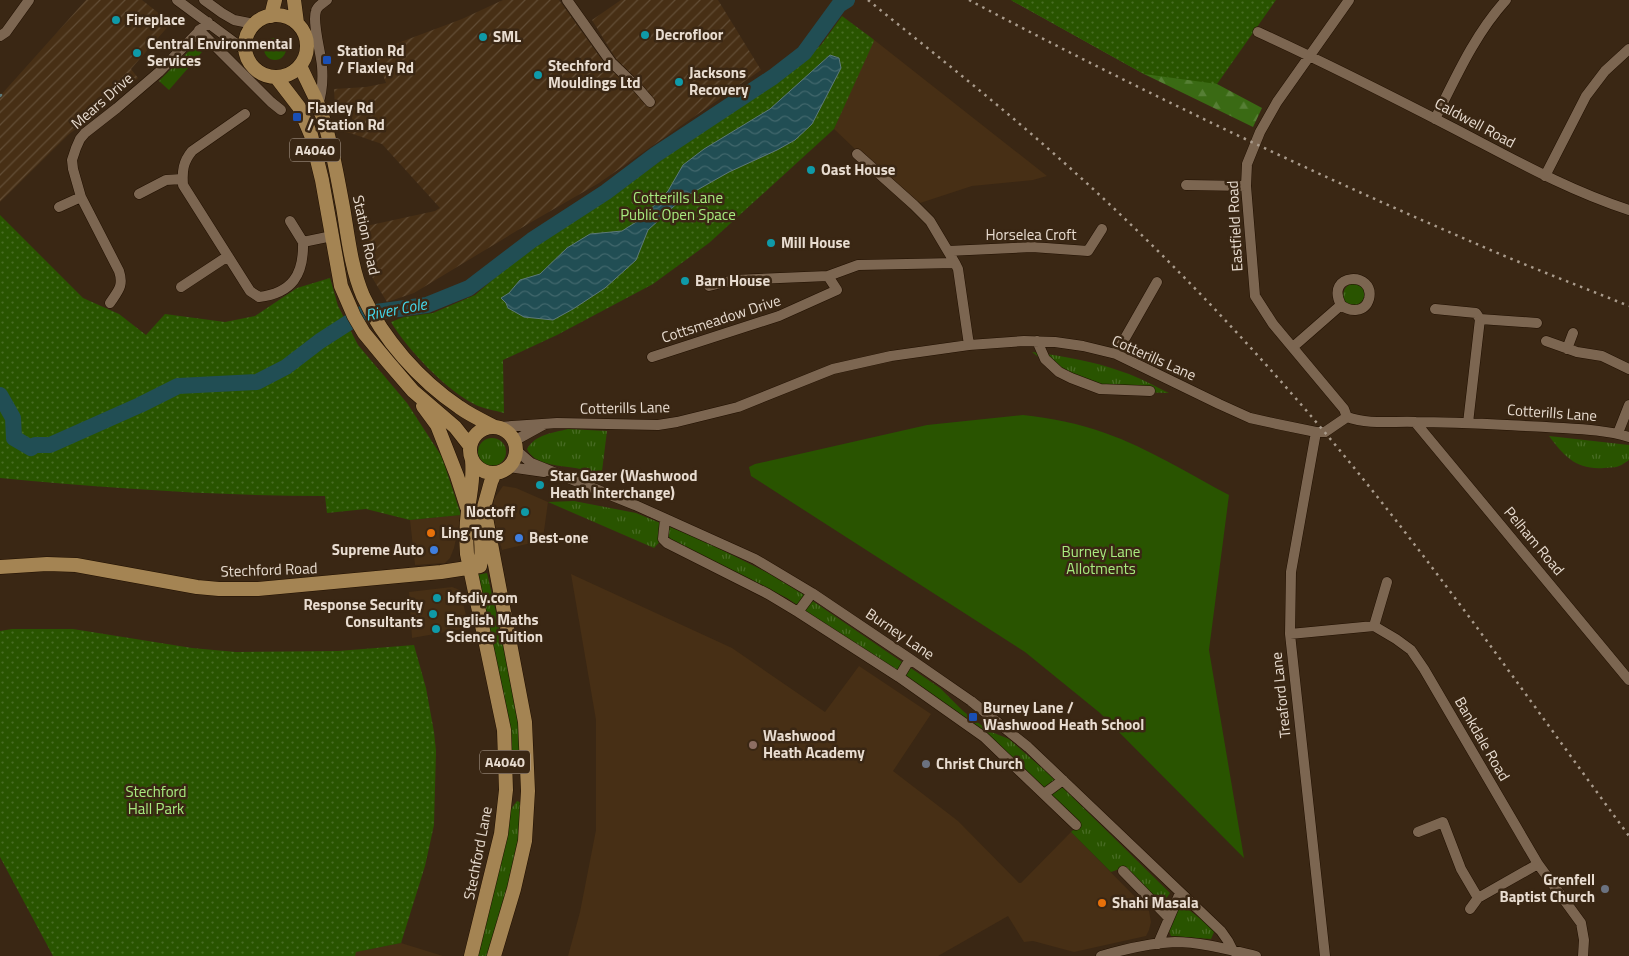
<svg xmlns="http://www.w3.org/2000/svg" width="1629" height="956" viewBox="0 0 1629 956" font-family="'Titillium Web',sans-serif">
<defs>
<pattern id="industrial-furrows" width="10" height="10" patternUnits="userSpaceOnUse" patternTransform="scale(1.25)"><rect width="10" height="10" fill="#472f15"/><path d="M-1 1l2-2M0 10L10 0M9 11l2-2" fill="none" stroke="#624d36"/></pattern>
<pattern id="grass-tufts" width="24" height="20" patternUnits="userSpaceOnUse" patternTransform="scale(1.25)"><rect width="24" height="20" fill="#295400"/><path d="M3 7l-1-3M5 7V3M7 7l1-3M15 17l-1-3M17 17v-4M19 17l1-3" fill="none" stroke="#486c24"/></pattern>
<pattern id="forest-firs" width="22" height="20" patternUnits="userSpaceOnUse" patternTransform="scale(1.25)"><rect width="22" height="20" fill="#3a6a14"/><path d="M5 1l3.5 6h-7zM16 11l3.5 6h-7z" fill="#567f35"/></pattern>
<pattern id="park-dots" width="8" height="8" patternUnits="userSpaceOnUse" patternTransform="scale(1.25)"><rect width="8" height="8" fill="#295400"/><path d="M2 2h.1M6 6h.1" fill="none" stroke="#486c24" stroke-width="1.8" stroke-linecap="round"/></pattern>
<pattern id="water-waves" width="16" height="10" patternUnits="userSpaceOnUse" patternTransform="scale(1.25)"><rect width="16" height="10" fill="#214e54"/><path d="M0 5q4-4 8 0t8 0" fill="none" stroke="#41676c"/></pattern>
</defs>
<rect width="100%" height="100%" fill="#3a2714"/>
<!-- built -->
<path fill="#472f15" d="M873 39 1047 176 1033 180 972 186 914 205 834 129Z
M503 486 516 488 548 502 544 531V540L502 550 493 518 494 499Z
M461 515 454 548 450 558 445 563 415 565 410 520Z
M571 574 732 648 825 712 859 666 931 714 893 771 958 821 1019 883H1021L1071 832 1149 911 1151 922 1149 930 1146 936 1074 952 1033 941 1024 942 1008 916 938 956H568L580 912 596 830V720Z
M452 587 460 590 469 628 412 638 409 592Z
M401 943 443 956H355V952Z"/>
<!-- industrial -->
<path fill="url(#industrial-furrows)" d="M86 0H142L171 23 131 69 138 78 114 97 111 95 96 113 68 135 0 202V96Z
M503 0H559L607 67 618 62 592 20 621 0H718L761 70 599 183 528 224 414 293 387 302 373 279 357 228 435 211 440 208 382 144 350 133 337 131 353 121 350 111 335 108 334 89 366 87 386 83 374 52 462 19Z"/>
<!-- grass -->
<path fill="url(#grass-tufts)" d="M191 49H197L202 52 169 90 159 81Z
M1355 283 1364 288 1366 298 1356 308 1343 301C1343 291 1344 285 1355 283Z
M1032 352C1062 356 1094 361 1123 372 1139 377 1154 386 1169 393L1098 391 1060 374Z
M568 429 607 431 601 479C594 476 587 471 580 469 564 465 535 467 527 449 536 434 552 433 568 429Z
M1549 436 1629 445V460C1618 468 1617 467 1604 468 1576 470 1564 456 1549 436Z
M478 452a14 14 0 1 1 28 0a14 14 0 1 1-28 0Z
M574 501 636 513 704 541 768 573 801 593 940 688 963 711 989 731 1009 739 1051 776 1170 893 1165 900 1160 902 1125 867 1111 872 1071 832 1080 824 1001 749 893 670 787 598 676 544 666 535 654 548 548 502Z
M487 573 521 722 523 772H511L477 575Z
M517 801 522 803 518 851 488 956H476L504 846 511 809Z
M1184 906 1211 927 1214 932 1211 939 1171 936 1169 931 1178 909Z"/>
<!-- forest -->
<path fill="url(#forest-firs)" d="M1011 0 1192 66 1217 84 1262 108 1253 127 1144 74Z"/>
<!-- park -->
<path fill="url(#park-dots)" d="M1011 0H1276L1217 84 1144 74Z
M842 16 873 39 874 41 834 129 709 243 653 284 557 335 503 360 504 413C494 410 483 409 474 404 446 390 407 349 391 322L404 317 433 313 475 295 522 254 554 231 622 189 686 142 744 104 784 76 821 45Z
M0 215 83 298 119 314 146 335 165 314 225 322 255 316 297 288 330 278 338 306 358 345 407 403 442 457 461 515 410 520 366 509 327 513 325 496C216 496 108 488 0 478Z
M12 629H73L192 648 236 652 338 651 414 645 426 688 434 732 436 751 434 825 425 866 401 943 356 952 355 956H53L0 857V631Z"/>
<!-- garden -->
<path fill="#295400" d="M264 49a11 11 0 1 1 22 0a11 11 0 1 1-22 0Z
M1023 415C1051 418 1078 423 1105 433 1148 448 1189 474 1229 495L1209 650 1244 858 1100 713 1025 652 751 476 749 467 755 464 927 425Z"/>
<!-- water -->
<path fill="url(#water-waves)" stroke="#5d7979" d="M830 55 839 58 841 68 812 124 795 140 777 150 729 172 683 198 648 230 636 260 605 288 573 309 553 320 524 317 508 308 506 303 501 298 509 293 520 280 540 274 567 248 590 234 622 231 641 219 668 191 683 165 704 149 770 109Z"/>
<g fill="none" stroke-linecap="round" stroke-linejoin="round">
<!-- stream -->
<path stroke="#5d7979" stroke-width="2.5" d="M0 96 1 95"/>
<!-- river -->
<path stroke="#214e54" stroke-width="16" d="M0 395 13 418 14 438 31 448 35 445H50L140 405 178 386 257 382 286 367 320 341 362 314 427 305 469 288 532 240 606 192 655 155 773 77 804 53 839 5 847 0"/>
<!-- minor casing -->
<g stroke="#211000" stroke-width="11">
<path id="minor" d="M177 0 246 51
M204 0 222 13 234 20 254 24
M567 0 611 62 637 87 650 102
M199 30 271 102 281 110
M1258 32C1324 62 1389 95 1453 128 1511 158 1567 190 1629 210
M0 36 6 32 29 0
M318 105C322 93 323 78 322 66 321 53 312 22 316 11 317 6 323 3 327 0
M245 114 192 151C183 162 182 171 183 185L250 291 259 297C292 293 304 275 303 242L332 236
M1435 119C1456 77 1475 34 1506 0
M857 154 914 205 930 221 955 263 958 269 969 345
M1545 176 1586 96 1605 71 1629 49
M1186 185 1246 186
M139 194 166 180 182 179
M59 207 81 197
M290 221 303 242
M948 251 1032 247 1088 251 1102 229
M709 286 734 280 828 276 858 265 955 263
M181 287 228 256
M110 303C118 291 124 286 119 271L81 197 73 169 72 160 76 148 80 139 85 133 117 108 159 72 208 22
M1435 309 1476 313 1480 319 1537 323
M1037 341 1045 359 1059 372 1071 378 1100 389 1150 391
M1546 341 1577 352 1602 356 1629 369
M1293 347 1341 305C1324 272 1376 271 1369 299 1365 313 1350 312 1341 305
M1567 349 1573 333
M1116 354 1157 282
M652 357 779 316 837 290 828 276
M1347 417 1344 409 1273 324 1255 296 1246 186 1247 164 1260 132 1277 102 1349 0
M1347 417C1369 425 1393 421 1416 422 1459 422 1502 425 1546 427 1573 429 1603 429 1629 437
M1415 422 1629 680
M1468 423 1480 319
M499 427 557 423 658 425 677 422 738 407 833 369 891 356 969 345 1024 341 1055 342 1083 346 1116 354 1219 404 1250 418 1277 424 1316 432H1325L1347 417
M1316 432 1291 572 1290 634 1325 956
M1618 433 1629 405
M514 441 543 425
M516 450 531 463 635 505 755 559 812 593 910 659 971 701 1028 747 1221 931 1228 941 1233 951
M509 467 544 472
M665 519 663 539 667 543 768 594 798 612
M812 593 798 612 899 677 984 737 1076 825
M1374 626 1387 582
M1290 634 1374 626 1396 639 1411 650 1424 669 1538 864 1581 923 1584 940 1583 956
M899 677 910 659
M1044 794 1063 780
M1418 832 1443 822 1461 869 1478 898
M1123 871 1168 917
M1470 909 1478 898 1538 864
M1158 944 1180 893
M1101 956C1125 949 1150 943 1175 942 1202 942 1230 950 1256 956"/>
</g>
<!-- major casing -->
<g stroke="#211000" stroke-width="15">
<path id="major" d="M294 0 297 23
M245 46a31 31 0 1 1 62 0a31 31 0 1 1-62 0Z
M271 16 275 0
M300 66C305 76 310 87 315 97 330 132 336 170 343 207 348 236 351 268 363 296 383 339 419 380 459 407 470 415 483 421 495 427
M276 77 299 107 311 135 322 180 341 286 354 316 364 333 388 362 413 391 455 427 470 446
M423 406 437 425 457 476 467 507
M470 450a23 23 0 1 1 46 0a23 23 0 1 1-46 0Z
M0 567 47 564 76 565 197 587 219 589H258L441 572 480 566C485 547 476 527 484 507
M471 956 501 834 506 790 504 730 467 554C466 539 466 525 468 511 470 492 474 480 472 460
M494 956 514 889 525 841 528 791 525 722 484 507 491 482 495 473"/>
</g>
<!-- minor -->
<use href="#minor" stroke="#7c6651" stroke-width="10"/>
<!-- major -->
<use href="#major" stroke="#a48453" stroke-width="14"/>
<!-- rail -->
<path stroke="#a99b8c" stroke-width="2.5" stroke-dasharray="2.5 5" stroke-linecap="butt" d="M868 0C927 48 987 95 1044 145 1137 226 1224 315 1305 409 1421 544 1523 692 1629 836
M969 0C1133 87 1301 168 1472 242 1524 265 1577 285 1629 306"/>
</g>
<!-- markers -->
<g fill="#0f9aa8" stroke="#3a2714" stroke-width="2">
<circle cx="116" cy="20" r="5"/>
<circle cx="645" cy="35" r="5"/>
<circle cx="483" cy="37" r="5"/>
<circle cx="137" cy="53" r="5"/>
<circle cx="538" cy="75" r="5"/>
<circle cx="679" cy="82" r="5"/>
<circle cx="811" cy="170" r="5"/>
<circle cx="771" cy="243" r="5"/>
<circle cx="685" cy="281" r="5"/>
<circle cx="540" cy="485" r="5"/>
<circle cx="525" cy="512" r="5"/>
<circle cx="437" cy="598" r="5"/>
<circle cx="433" cy="614" r="5"/>
<circle cx="436" cy="629" r="5"/>
</g>
<g fill="#1a4fb4" stroke="#3a2714" stroke-width="2">
<rect x="322" y="55" width="10" height="10" rx="2.5"/>
<rect x="292" y="112" width="10" height="10" rx="2.5"/>
<rect x="968" y="712" width="10" height="10" rx="2.5"/>
</g>
<g fill="#e8710a" stroke="#3a2714" stroke-width="2">
<circle cx="431" cy="533" r="5"/>
<circle cx="1102" cy="903" r="5"/>
</g>
<g fill="#3f7fe0" stroke="#3a2714" stroke-width="2">
<circle cx="519" cy="538" r="5"/>
<circle cx="434" cy="550" r="5"/>
</g>
<circle fill="#8d6e63" stroke="#3a2714" stroke-width="2" cx="753" cy="745" r="5"/>
<g fill="#6b7280" stroke="#3a2714" stroke-width="2">
<circle cx="926" cy="764" r="5"/>
<circle cx="1605" cy="889" r="5"/>
</g>
<g text-anchor="middle" stroke-width="5" stroke-linejoin="round" paint-order="stroke">
<!-- shield labels -->
<g fill="#3a2714" stroke="#b4a698" stroke-width="1">
<rect x="290" y="138.5" width="50" height="23" rx="4"/>
<rect x="480" y="750.5" width="50" height="23" rx="4"/>
</g>
<g font-size="14" font-weight="bold" fill="#e8dcd0">
<text x="315" y="155">A4040</text>
<text x="505" y="767">A4040</text>
</g>
<!-- poi labels -->
<g font-size="15" font-weight="bold" fill="#e8dcd0" stroke="#3a2714" text-anchor="start">
<text x="126" y="25">Fireplace</text>
<text x="655" y="40">Decrofloor</text>
<text x="493" y="42">SML</text>
<text x="147" y="49">Central Environmental<tspan x="147" dy="17">Services</tspan></text>
<text x="337" y="56">Station Rd<tspan x="337" dy="17">/ Flaxley Rd</tspan></text>
<text x="548" y="71">Stechford<tspan x="548" dy="17">Mouldings Ltd</tspan></text>
<text x="689" y="78">Jacksons<tspan x="689" dy="17">Recovery</tspan></text>
<text x="307" y="113">Flaxley Rd<tspan x="307" dy="17">/ Station Rd</tspan></text>
<text x="821" y="175">Oast House</text>
<text x="781" y="248">Mill House</text>
<text x="695" y="286">Barn House</text>
<text x="550" y="481">Star Gazer (Washwood<tspan x="550" dy="17">Heath Interchange)</tspan></text>
<text x="515" y="517" text-anchor="end">Noctoff</text>
<text x="441" y="538">Ling Tung</text>
<text x="529" y="543">Best-one</text>
<text x="424" y="555" text-anchor="end">Supreme Auto</text>
<text x="447" y="603">bfsdiy.com</text>
<text x="423" y="610" text-anchor="end">Response Security<tspan x="423" dy="17">Consultants</tspan></text>
<text x="446" y="625">English Maths<tspan x="446" dy="17">Science Tuition</tspan></text>
<text x="983" y="713">Burney Lane /<tspan x="983" dy="17">Washwood Heath School</tspan></text>
<text x="763" y="741">Washwood<tspan x="763" dy="17">Heath Academy</tspan></text>
<text x="936" y="769">Christ Church</text>
<text x="1595" y="885" text-anchor="end">Grenfell<tspan x="1595" dy="17">Baptist Church</tspan></text>
<text x="1112" y="908">Shahi Masala</text>
</g>
<!-- street labels -->
<g font-size="15" fill="#e8dcd0" stroke="#3a2714">
<text transform="translate(102 101) rotate(-41)" y="5">Mears Drive</text>
<text transform="translate(1475 123) rotate(28)" y="5">Caldwell Road</text>
<text transform="translate(1235 226) rotate(-93)" y="5">Eastfield Road</text>
<text transform="translate(366 235) rotate(78)" y="5">Station Road</text>
<text x="1031" y="240">Horselea Croft</text>
<text transform="translate(721 319) rotate(-18)" y="5">Cottsmeadow Drive</text>
<text transform="translate(1154 358) rotate(24)" y="5">Cotterills Lane</text>
<text transform="translate(625 408) rotate(-1)" y="5">Cotterills Lane</text>
<text transform="translate(1552 413) rotate(4)" y="5">Cotterills Lane</text>
<text transform="translate(1534 541) rotate(50)" y="5">Pelham Road</text>
<text transform="translate(269 570) rotate(-2)" y="5">Stechford Road</text>
<text transform="translate(900 634) rotate(34)" y="5">Burney Lane</text>
<text transform="translate(1281 695) rotate(-96)" y="5">Treaford Lane</text>
<text transform="translate(1482 739) rotate(60)" y="5">Bankdale Road</text>
<text transform="translate(478 853) rotate(-79)" y="5">Stechford Lane</text>
</g>
<!-- park labels -->
<g font-size="15" fill="#a8eb7f" stroke="#3a2714">
<text x="678" y="203">Cotterills Lane<tspan x="678" dy="17">Public Open Space</tspan></text>
<text x="1101" y="557">Burney Lane<tspan x="1101" dy="17">Allotments</tspan></text>
<text x="156" y="797">Stechford<tspan x="156" dy="17">Hall Park</tspan></text>
</g>
<!-- water labels -->
<g font-size="16" font-style="italic" fill="#44d9ed" stroke="#3a2714">
<text transform="translate(396 309) rotate(-11)" y="6">River Cole</text>
</g>
</g>
</svg>
